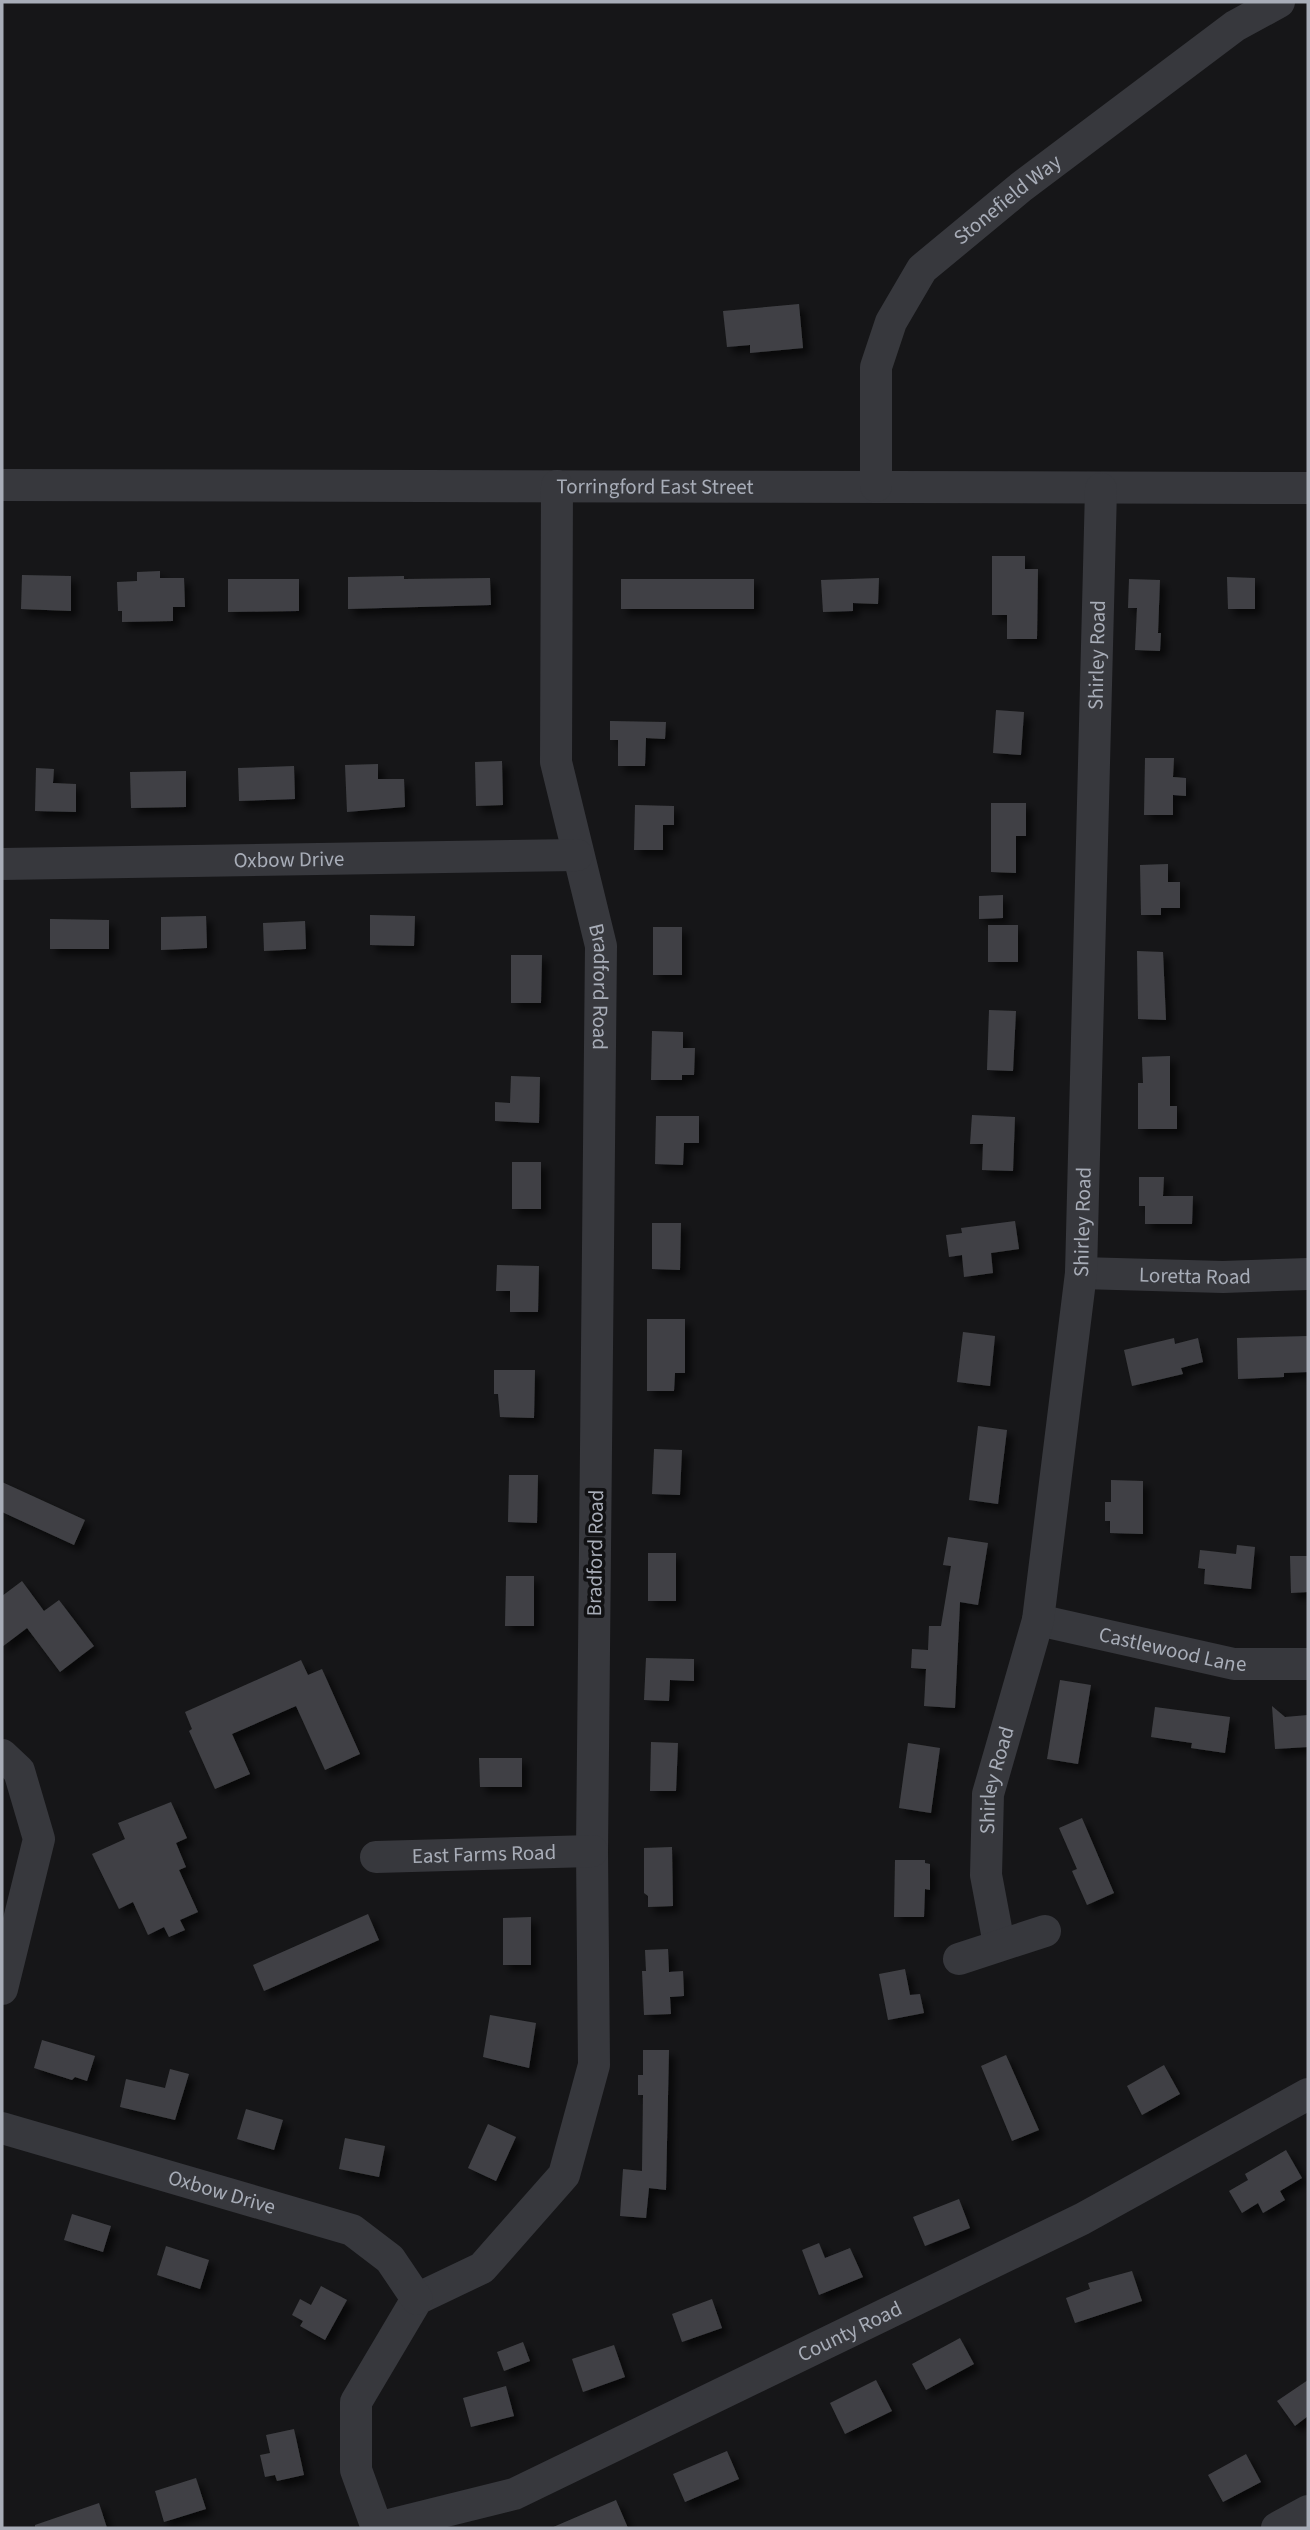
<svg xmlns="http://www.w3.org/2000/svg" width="1310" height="2530" viewBox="0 0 1310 2530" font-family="'Source Sans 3',sans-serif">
<defs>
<filter id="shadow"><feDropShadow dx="6" dy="6" stdDeviation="3.5" flood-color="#0009"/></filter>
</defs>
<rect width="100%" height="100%" fill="#161618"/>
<!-- building -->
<path fill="#404145" filter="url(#shadow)" d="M799 304 803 348 750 353V345L727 347 723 311Z
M992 556H1025V569H1038L1037 639H1007V615H992Z
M160 571V578H184L185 607H173V621L122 622V611H118L117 582 137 581V572Z
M22 575 71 576V611L21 609Z
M404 576V579L490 578 491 605 348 609V577Z
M1227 577 1255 578V609H1228Z
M879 578 878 604 853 603V611L823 612 821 580Z
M228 579H299V611L228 612Z
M621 579H754V609H621Z
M1129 579 1160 580 1158 633H1161L1160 651 1135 650 1137 608H1128Z
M996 710 1024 712 1021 755 993 753Z
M610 721 666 722 665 739 646 738 645 766H618V740H610Z
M1145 758H1174L1173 777 1186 778V796L1173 795V815H1144Z
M502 761 503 805 476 806 475 762Z
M378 764V779H404L405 807 347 812 345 765Z
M294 766 295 799 239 801 238 768Z
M36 768 54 769 53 783 76 784V812L35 811Z
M186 771V807L131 808 130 772Z
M991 803H1026V836H1016V873L991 872Z
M635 805 674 806V825H663V850H634Z
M1168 864V882H1180V908H1161V915H1141L1140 865Z
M1003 895V918L979 919V896Z
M370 915 415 916 414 946 370 945Z
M206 916 207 948 161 950V917Z
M50 919 109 920V949H50Z
M305 921 306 949 264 951 263 923Z
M988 925H1018V962H988Z
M653 927H682V975H653Z
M1137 951 1163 952 1166 1020 1138 1019Z
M511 955H542L541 1003H511Z
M989 1010 1016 1011 1013 1071 987 1070Z
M652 1031 683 1032V1048H695L694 1075H682V1080H651Z
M1170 1056V1106H1177V1129H1138V1083H1143L1142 1057Z
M511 1076 540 1077 539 1123 495 1121V1102L510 1103Z
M972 1115 1015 1117 1013 1171 982 1170 983 1144H970Z
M656 1116H699V1143H684L683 1165 655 1164Z
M512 1162H541V1209H512Z
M1139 1177H1164L1163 1196H1193L1192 1224H1145V1206H1139Z
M1015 1221 1019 1249 991 1253 993 1273 964 1277 962 1255 949 1257 946 1235 962 1233 961 1228Z
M652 1223H681L680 1270 652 1269Z
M497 1265 539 1266 538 1312H510V1291H496Z
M647 1319H685V1373H675L674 1391H647Z
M963 1332 995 1336 990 1386 957 1382Z
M1308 1336V1372L1284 1373V1377L1238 1379 1237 1338Z
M1174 1338 1175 1344 1198 1338 1203 1362 1181 1368 1183 1374 1132 1386 1124 1350Z
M494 1370H535L534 1418 500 1417 498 1394H494Z
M978 1426 1007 1430 998 1504 969 1500Z
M654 1449 682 1450 680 1495 652 1494Z
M509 1475H538L537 1523 508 1522Z
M1111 1480 1143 1481V1534L1110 1533V1521H1105V1502H1111Z
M2 1482 85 1520 74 1545 2 1512Z
M948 1537 988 1543 978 1605 960 1602 955 1708 924 1706 926 1669 911 1668 912 1649 928 1650 929 1626H941L951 1566 943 1565Z
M1237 1545 1255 1547 1251 1589 1204 1584 1205 1569 1198 1568 1200 1550 1236 1554Z
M648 1553H676V1601H648Z
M1290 1556H1308V1592L1291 1593Z
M506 1576H534V1626H505Z
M22 1581 44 1611 59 1600 94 1646 60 1672 27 1628 2 1647V1596Z
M646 1658 694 1659V1681L670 1680 669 1701 644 1700Z
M301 1660 308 1675 322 1669 360 1754 325 1770 296 1706 232 1734 250 1774 215 1789 189 1731 192 1729 185 1712Z
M1060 1680 1091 1685 1078 1764 1047 1759Z
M1272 1706 1285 1717 1308 1715V1747L1275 1749Z
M1155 1707 1230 1717 1225 1753 1191 1748 1192 1743 1151 1737Z
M651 1742 678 1743 676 1791H650Z
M908 1743 940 1748 931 1813 899 1808Z
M479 1758H522V1787H480Z
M171 1802 187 1838 176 1843 186 1867 179 1870 198 1912 180 1920 185 1930 169 1937 164 1927 148 1935 133 1902 119 1909 92 1854 125 1839 118 1823Z
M1082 1818 1114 1893 1087 1905 1072 1871 1077 1869 1059 1828Z
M672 1847 673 1906 648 1907V1896L644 1893V1848Z
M895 1860H925V1863L930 1864V1890L925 1889 924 1917H894Z
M368 1914 379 1940 264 1991 253 1965Z
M531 1917V1965H503V1918Z
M668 1949 669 1972 683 1971 684 1996 670 1997 671 2014 644 2015 642 1971H646L645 1950Z
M905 1969 910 1995 920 1994 924 2013 888 2020 879 1974Z
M490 2015 536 2023 529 2068 483 2057Z
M42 2040 95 2056 87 2081 75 2077 72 2080 34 2068Z
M643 2050H669L666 2190 649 2188 646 2218 620 2216 623 2169 642 2171 643 2095H638V2075H643Z
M1006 2055 1039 2130 1012 2141 981 2066Z
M1164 2065 1180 2094 1142 2115 1127 2086Z
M170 2069 189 2074 175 2120 120 2107 126 2079 165 2088Z
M246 2109 283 2120 274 2150 237 2139Z
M488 2124 516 2137 496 2181 468 2168Z
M345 2138 385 2146 379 2177 339 2169Z
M1286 2150 1302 2178 1280 2191 1285 2200 1263 2213 1258 2203 1242 2213 1229 2191 1248 2180 1245 2174Z
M959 2199 970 2228 925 2246 913 2217Z
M72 2214 111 2226 103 2252 64 2240Z
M819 2243 825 2258 850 2248 863 2277 819 2295 802 2250Z
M166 2246 209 2260 200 2289 157 2275Z
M1132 2271 1142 2301 1075 2323 1066 2298 1090 2289 1088 2283Z
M321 2286 347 2300 325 2340 300 2326 303 2321 292 2315 300 2299 311 2305Z
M712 2299 722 2328 682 2342 672 2314Z
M960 2338 974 2364 926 2390 912 2364Z
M523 2342 530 2361 504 2371 497 2352Z
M614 2345 625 2377 583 2392 572 2359Z
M876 2380 892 2411 845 2434 830 2403Z
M1308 2380V2416L1295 2426 1277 2401Z
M506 2386 514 2416 471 2427 463 2398Z
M294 2429 304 2475 277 2481 275 2475 265 2477 260 2455 270 2453 266 2435Z
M727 2451 739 2479 685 2502 673 2474Z
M1246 2454 1261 2482 1223 2502 1208 2475Z
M196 2478 206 2509 164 2522 155 2491Z
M616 2500 628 2528H551Z
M99 2503 107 2528H35V2525Z"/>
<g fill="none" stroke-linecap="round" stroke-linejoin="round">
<!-- minor -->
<g stroke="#37383d" stroke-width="32">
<path id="s1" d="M2 485 1308 488"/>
<path id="s2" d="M557 486 556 762 601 946 592 1851 594 2065 564 2175 482 2268 417 2299 356 2402V2470L377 2528 514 2494 1082 2219 1308 2094"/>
<path id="s3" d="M876 486V367L891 322 922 269 1021 187 1235 26 1279 2"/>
<path id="s4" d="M2 864 577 855"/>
<path id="s5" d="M1081 1273 1223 1277 1308 1274"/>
<path id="s6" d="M1038 1620 1234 1664H1308"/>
<path d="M2 1755 19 1771 39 1839 2 1989"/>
<path id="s7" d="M376 1857 592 1851"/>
<path id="s8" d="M999 1944 986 1875 988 1794 1038 1620 1081 1273 1101 489"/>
<path d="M959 1959 1045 1931"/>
<path id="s9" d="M2 2128 352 2230 390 2259 417 2299"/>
<path d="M1277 2528 1308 2511"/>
</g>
</g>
<g text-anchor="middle" stroke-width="7" stroke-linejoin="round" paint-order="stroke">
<!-- street labels -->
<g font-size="21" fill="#a8adb8" stroke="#111113">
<text dy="7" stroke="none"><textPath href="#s3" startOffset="338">Stonefield Way</textPath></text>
<text dy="7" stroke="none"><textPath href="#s1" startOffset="653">Torringford East Street</textPath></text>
<text dy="7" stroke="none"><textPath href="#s8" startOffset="1300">Shirley Road</textPath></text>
<text dy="7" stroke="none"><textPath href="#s4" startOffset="287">Oxbow Drive</textPath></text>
<text dy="7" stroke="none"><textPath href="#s2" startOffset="506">Bradford Road</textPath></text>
<text dy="7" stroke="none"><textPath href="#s8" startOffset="733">Shirley Road</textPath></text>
<text dy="7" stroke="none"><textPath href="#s5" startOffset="114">Loretta Road</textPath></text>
<text transform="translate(595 1553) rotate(-89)" y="7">Bradford Road</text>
<text dy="7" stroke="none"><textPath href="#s6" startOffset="138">Castlewood Lane</textPath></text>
<text dy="7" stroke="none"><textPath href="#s8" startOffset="166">Shirley Road</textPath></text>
<text dy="7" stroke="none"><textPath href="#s7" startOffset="108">East Farms Road</textPath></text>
<text dy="7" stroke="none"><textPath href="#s9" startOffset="229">Oxbow Drive</textPath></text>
<text dy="7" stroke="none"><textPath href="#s2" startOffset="2658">County Road</textPath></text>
</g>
</g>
<!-- border -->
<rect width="1310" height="2530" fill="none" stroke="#a8adb8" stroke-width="7"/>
</svg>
